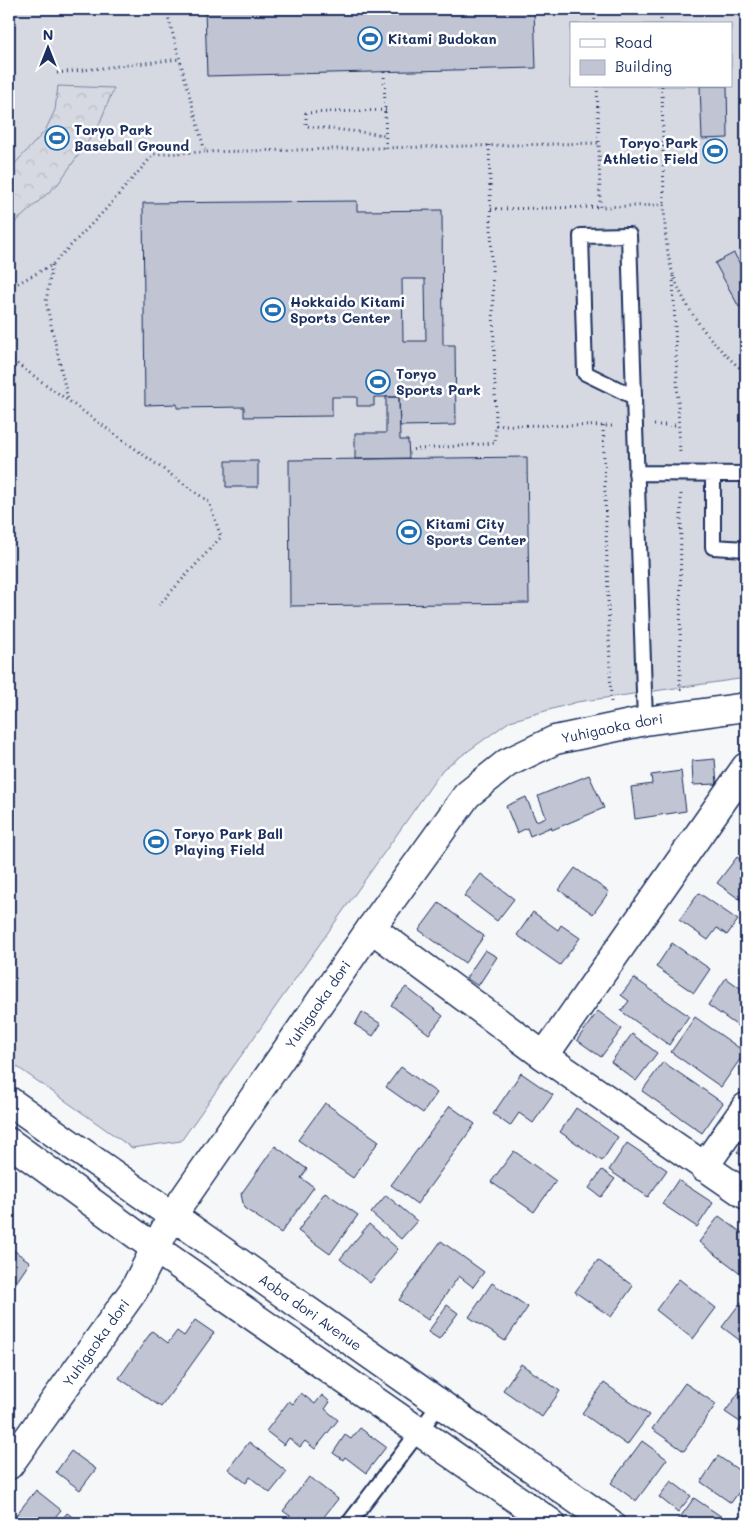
<svg xmlns="http://www.w3.org/2000/svg" width="755" height="1532" viewBox="0 0 755 1532" font-family="Mali,sans-serif">
<defs>
<pattern id="forest-crowns" width="20" height="18" patternUnits="userSpaceOnUse" patternTransform="scale(1.25)"><rect width="20" height="18" fill="#d6d9e2"/><path d="M2 6a3 3 0 1 1 6 0M12 15a3 3 0 1 1 6 0" fill="none" stroke="#b7bbc4"/></pattern>
</defs>
<rect width="100%" height="100%" fill="#f6f7f9"/>
<filter id="ink" filterUnits="userSpaceOnUse"><feTurbulence type="fractalNoise" baseFrequency=".02" numOctaves="2"/><feDisplacementMap in="SourceGraphic" scale="10" xChannelSelector="R" yChannelSelector="G"/><feConvolveMatrix kernelMatrix="1 2 1 2 8 2 1 2 1" color-interpolation-filters="sRGB"/></filter>
<g filter="url(#ink)">
<!-- grass -->
<path fill="#d6d9e2" stroke="#7884a0" fill-rule="evenodd" d="M9 9H746V678L577 702 510 721 443 769 181 1141 132 1148 9 1061ZM571 24H731V86H571Z"/>
<!-- forest -->
<path fill="url(#forest-crowns)" stroke="#7884a0" d="M58 86 114 88 98 127 58 184 9 228V170L45 131 55 110Z"/>
<!-- building -->
<path fill="#c0c4d3" stroke="#1b2f5e" fill-rule="evenodd" d="M205 9H534L536 68 207 76Z
M700 86H727L728 138 702 139Z
M357 201V211L442 210 443 345H455L456 425 400 426 399 397H374V406H357V397H332V416L244 417V407L177 408V404L145 405 143 203ZM402 279H425L426 341H403Z
M734 253 746 275V304L739 307 715 263Z
M386 397H399L400 440H408L409 458 355 459V433H386Z
M527 457 529 603 290 606 289 460Z
M226 461H258V487H226Z
M715 759 717 784 693 785 692 761Z
M681 771 686 811 635 819 631 787 652 784 651 775Z
M589 775 604 808 552 830 551 827 530 836 527 828 517 833 506 806 526 797 536 821 546 817 538 796Z
M737 857 746 864V904L717 883Z
M575 868 609 892 593 914 559 890Z
M481 874 514 899 497 921 464 896Z
M699 893 738 920 727 935 717 928 708 940 679 920Z
M439 903 484 936 465 963 419 930Z
M533 912 558 930 561 925 580 938 560 965 517 935Z
M672 943 710 969 694 993 656 967Z
M485 950 497 957 478 986 466 978Z
M634 978 689 1016 669 1045 621 1011 629 1001 621 995Z
M726 978 746 992V1032L708 1005Z
M406 987 443 1016 429 1034 391 1005Z
M598 1011 622 1029 601 1057 577 1040Z
M362 1012 381 1024 373 1036 355 1025Z
M695 1017 745 1052 721 1087 671 1052Z
M632 1034 657 1053 636 1081 611 1062Z
M663 1062 723 1103 702 1133 642 1091Z
M401 1067 437 1093 423 1113 386 1087Z
M521 1073 553 1095 533 1123 519 1113 510 1126 493 1114Z
M325 1103 379 1141 353 1178 298 1140Z
M450 1106 475 1124 417 1204 391 1185Z
M576 1108 618 1137 602 1161 560 1132Z
M746 1140V1159L737 1152Z
M627 1143 667 1170 648 1197 609 1170Z
M275 1146 307 1169 301 1178 314 1187 281 1233 244 1208 241 1194Z
M514 1151 556 1181 534 1212 491 1182Z
M602 1170 615 1179 601 1197 589 1188Z
M678 1180 713 1203 697 1227 662 1204Z
M325 1192 358 1215 330 1254 298 1231Z
M386 1195 417 1221 401 1239 371 1213Z
M719 1216 746 1236V1271L743 1275 699 1242Z
M369 1224 398 1249 370 1283 340 1259Z
M441 1241 484 1272 473 1287 459 1276 428 1320 399 1300Z
M9 1247 30 1262 9 1293Z
M598 1260 633 1286 611 1317 575 1292Z
M679 1279 716 1308 693 1339 656 1310Z
M492 1283 528 1307 505 1341 469 1317Z
M741 1302 746 1306V1345L722 1327Z
M447 1305 458 1313 439 1339 428 1332Z
M195 1320 214 1333 161 1407 119 1378 152 1331 168 1343 177 1331 184 1336Z
M521 1364 560 1391 542 1417 503 1390Z
M604 1383 649 1415 627 1445 582 1413Z
M685 1383 716 1404 684 1451 652 1429Z
M740 1391 746 1395V1436L738 1430 743 1424 725 1412Z
M301 1393 315 1404 322 1395 330 1402 325 1409 338 1420 315 1449 305 1441 300 1447 289 1438 284 1445 266 1431 289 1401 293 1404Z
M360 1428 386 1447 366 1473 345 1457 343 1460 333 1453 345 1435 351 1439Z
M642 1441 667 1459 636 1501 611 1483Z
M249 1442 287 1472 270 1493 250 1477 246 1483 228 1469Z
M71 1451 96 1469 80 1490 56 1472Z
M718 1456 746 1475V1482L731 1503 701 1482Z
M309 1477 338 1499 319 1523H300L283 1511Z
M671 1481 691 1496 678 1512 659 1497Z
M36 1490 61 1510 50 1523H27L16 1515Z
M694 1498 722 1517 718 1523H676Z
M67 1513 81 1523H59Z
M381 1515 393 1523H375Z"/>
<g fill="none" stroke-linecap="round" stroke-linejoin="round">
<!-- service casing -->
<g stroke="#1b2f5e" stroke-width="18">
<path id="service" d="M634 397 629 235 581 236 585 373 634 397 645 721
M636 473 746 474
M713 474V547L746 549
M349 1523 440 1404"/>
</g>
<!-- minor casing -->
<g stroke="#1b2f5e" stroke-width="31">
<path id="minor" d="M371 928 544 1056 746 1195
M544 1056 746 767
M704 1167 746 1107"/>
</g>
<!-- tertiary casing -->
<g stroke="#1b2f5e" stroke-width="31">
<g id="tertiary">
<path id="s1" d="M9 1101 610 1523"/>
<path d="M9 1142 156 1249 551 1523"/>
<path id="s2" d="M9 1465 134 1290 172 1216 371 928 467 795 507 763 555 740 645 721 746 707"/>
</g>
</g>
<!-- path -->
<path stroke="#1b2f5e" stroke-width="3" stroke-dasharray="1 4" stroke-linecap="butt" d="M166 9 205 152 599 143 600 207 664 205C665 228 666 253 673 274 687 314 714 347 746 373
M594 9 595 24
M661 9V24
M384 72 386 148
M57 73 180 59
M597 86 599 143
M662 86 664 205
M386 110 306 113V126L386 135
M489 145 496 425 615 426
M491 209 600 207
M52 265 46 302 68 400
M673 276 680 455
M9 288 52 265 106 209 154 154 205 152
M9 358 209 502 221 537 159 605
M739 368 746 359
M654 425H678
M603 426 611 702
M408 450 495 443 496 425
M680 690 681 493"/>
<!-- service -->
<use href="#service" stroke="#fff" stroke-width="14"/>
<!-- minor -->
<use href="#minor" stroke="#fff" stroke-width="28"/>
<!-- tertiary -->
<use href="#tertiary" stroke="#fff" stroke-width="28"/>
</g>
</g>
<!-- icons -->
<defs>
<g id="stadium-ring" transform="scale(1.25)"><circle r="9.5" fill="#fff" stroke="#1f6fb2" stroke-width="1.5"/><path d="M0-5a6.5 5 0 1 0 0 10a6.5 5 0 1 0 0-10ZM-3.5-1.8h7v3.6h-7Z" fill="#1f6fb2"/></g>
</defs>
<g fill-rule="evenodd">
<use href="#stadium-ring" x="370" y="39"/>
<use href="#stadium-ring" x="57" y="138"/>
<use href="#stadium-ring" x="715" y="151"/>
<use href="#stadium-ring" x="273" y="310"/>
<use href="#stadium-ring" x="378" y="382"/>
<use href="#stadium-ring" x="409" y="532"/>
<use href="#stadium-ring" x="156" y="842"/>
</g>
<g text-anchor="middle" stroke-width="5" stroke-linejoin="round" paint-order="stroke">
<!-- poi labels -->
<g font-size="14" font-weight="bold" fill="#1b2f5e" stroke="#fff" text-anchor="start">
<text x="388" y="44">Kitami Budokan</text>
<text x="74" y="135">Toryo Park<tspan x="74" dy="16">Baseball Ground</tspan></text>
<text x="698" y="148" text-anchor="end">Toryo Park<tspan x="698" dy="16">Athletic Field</tspan></text>
<text x="290" y="307">Hokkaido Kitami<tspan x="290" dy="16">Sports Center</tspan></text>
<text x="396" y="379">Toryo<tspan x="396" dy="16">Sports Park</tspan></text>
<text x="426" y="529">Kitami City<tspan x="426" dy="16">Sports Center</tspan></text>
<text x="174" y="839">Toryo Park Ball<tspan x="174" dy="16">Playing Field</tspan></text>
</g>
<!-- street labels -->
<g font-size="14" fill="#1b2f5e" stroke="#fff">
<text dy="5" stroke="none"><textPath href="#s2" startOffset="975">Yuhigaoka dori</textPath></text>
<text dy="5" stroke="none"><textPath href="#s2" startOffset="555">Yuhigaoka dori</textPath></text>
<text dy="5" stroke="none"><textPath href="#s1" startOffset="368">Aoba dori Avenue</textPath></text>
<text dy="5" stroke="none"><textPath href="#s2" startOffset="150">Yuhigaoka dori</textPath></text>
</g>
</g>
<!-- margin -->
<rect width="755" height="1532" fill="none" stroke="#fff" stroke-width="30"/>
<rect x="15" y="15" width="725" height="1502" fill="none" stroke="#1b2f5e" stroke-width="2" filter="url(#ink)"/>
<!-- legend -->
<rect x="570" y="22" width="162" height="65" fill="#ffffff" stroke="#a4acbf"/>
<rect x="580" y="39" width="25" height="8" fill="#ffffff" stroke="#a4acbf"/>
<text x="615" y="48" font-size="15" fill="#1b2f5e">Road</text>
<rect x="580" y="60" width="25" height="15" fill="#c0c4d3" stroke="#a4acbf"/>
<text x="615" y="72" font-size="15" fill="#1b2f5e">Building</text>
<!-- north arrow -->
<g transform="translate(48 48)" stroke="#ffffff" stroke-width="4" paint-order="stroke">
<path d="M0-4L9 19L0 12L-9 19Z" fill="#1b2f5e"/>
<text y="-8" font-size="14" font-weight="bold" text-anchor="middle" fill="#1b2f5e">N</text>
</g>
</svg>
